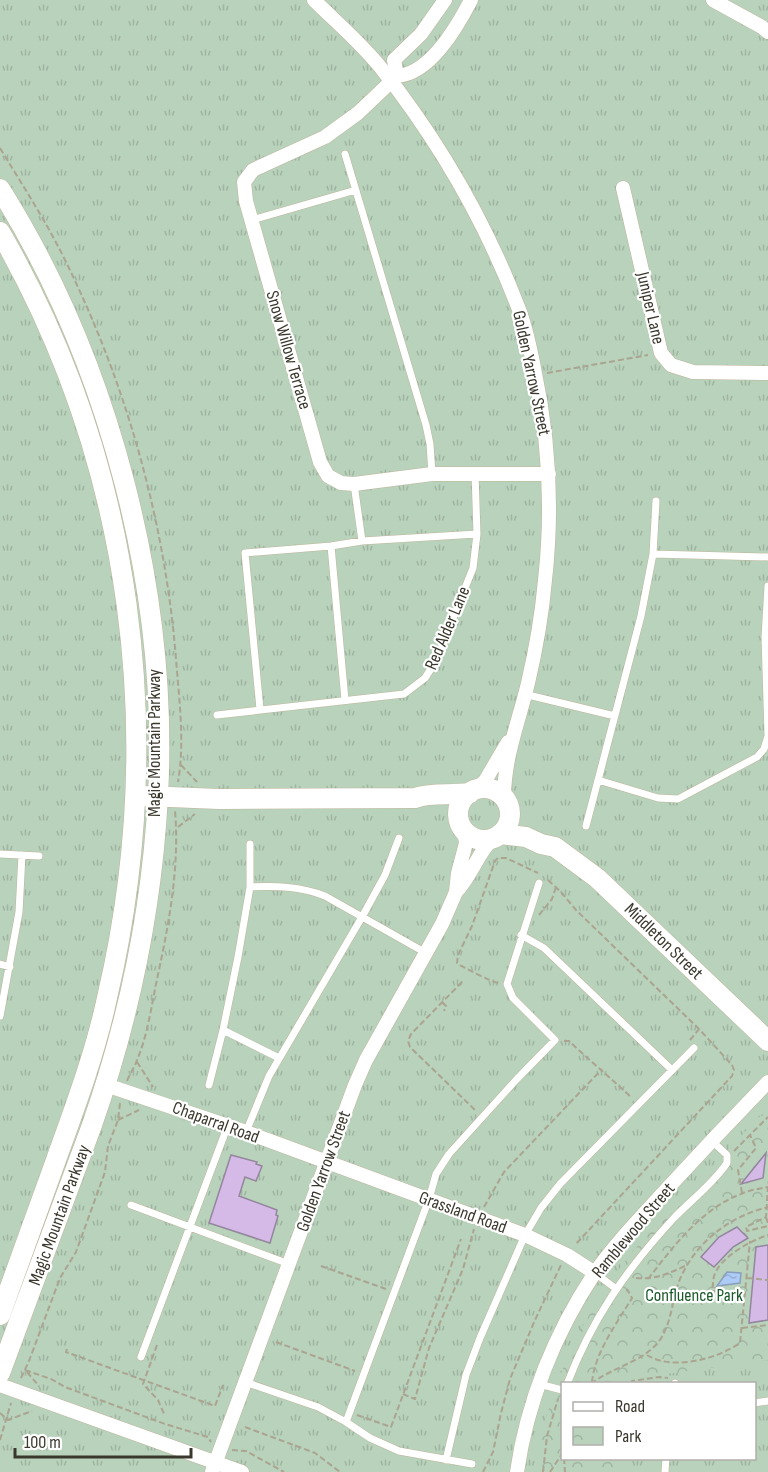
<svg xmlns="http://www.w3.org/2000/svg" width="768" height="1472" viewBox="0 0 768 1472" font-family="'Sofia Sans Condensed',sans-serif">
<defs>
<pattern id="grass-tufts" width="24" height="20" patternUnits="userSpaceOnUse" patternTransform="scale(1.5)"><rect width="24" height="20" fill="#b8d2bb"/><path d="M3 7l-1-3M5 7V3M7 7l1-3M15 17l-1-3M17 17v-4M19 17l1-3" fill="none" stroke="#9fb5a1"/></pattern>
<pattern id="park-crowns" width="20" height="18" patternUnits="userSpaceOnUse" patternTransform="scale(1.5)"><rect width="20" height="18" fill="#b8d2bb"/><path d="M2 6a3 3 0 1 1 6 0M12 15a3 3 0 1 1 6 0" fill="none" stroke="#9fb5a1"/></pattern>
<pattern id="water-ripples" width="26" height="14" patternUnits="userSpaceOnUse" patternTransform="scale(1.5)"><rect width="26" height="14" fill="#accbf6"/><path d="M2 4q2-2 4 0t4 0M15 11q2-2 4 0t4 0" fill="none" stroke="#95afd3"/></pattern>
</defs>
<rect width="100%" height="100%" fill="#f0e8cd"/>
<!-- grass -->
<path fill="url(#grass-tufts)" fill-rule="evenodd" d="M0 0H768V1472H0ZM562 1384H754V1458H562Z"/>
<!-- park -->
<path fill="url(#park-crowns)" d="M768 1108V1360L630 1379 629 1383 562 1384V1458L622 1459 620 1472H536C544 1403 572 1336 612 1279 632 1250 656 1225 680 1200 709 1169 739 1138 768 1108Z"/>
<!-- water -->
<path fill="url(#water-ripples)" stroke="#8a9fba" stroke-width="1.5" d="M727 1272 741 1273 740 1283 717 1286Z"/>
<!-- building -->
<path fill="#d5bae8" stroke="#93869d" stroke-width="1.5" d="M766 1153 763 1178 741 1184Z
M231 1155 257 1162 256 1164 262 1166 256 1181 245 1177 239 1196 277 1210 276 1215 278 1216 270 1243 209 1223Z
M737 1227 748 1238 733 1247 714 1267 701 1257 719 1237Z
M768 1245V1320L749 1323 756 1247Z"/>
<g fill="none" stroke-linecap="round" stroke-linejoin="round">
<!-- lane casing -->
<g stroke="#beb79d" stroke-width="8">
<path id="lane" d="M345 154 426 425 430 444 432 474
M252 220 356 190
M354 484 362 541
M331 546 345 700
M653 554 768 557
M524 694 615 716
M260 709 245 553 331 546 362 541 477 534
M217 715 404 694 425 678 436 661 473 568 477 534 475 473
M598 780 658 798 678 799 757 757 764 749 768 736 765 637 768 586
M586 826 641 616 653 554 656 501
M0 854 39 856
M250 887C276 886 300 886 325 896L426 953
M521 935 544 948 672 1070
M0 964 10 967
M0 1016 19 912 22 855
M223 1030 279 1058
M209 1085 223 1030 238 957 250 887V844
M246 1132 269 1076 362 917 385 875 399 838
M131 1205 289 1264
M595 1273 615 1288
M141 1357 228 1125
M245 1382 318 1407 346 1422 370 1438 399 1451 472 1464
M539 1384 562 1390
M567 1384C592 1319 626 1270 673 1219 690 1201 713 1184 727 1163V1155L712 1141
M675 1384V1383
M754 1403 768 1401
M346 1422 429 1199 436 1174 449 1154 516 1080 555 1040 513 998 507 984 539 883
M446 1460 466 1375 480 1338 525 1235 541 1208 560 1184 694 1048
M665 1472 666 1458"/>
</g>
<!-- street casing -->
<g stroke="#beb79d" stroke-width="15">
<path id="street" d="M314 0C336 22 361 43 381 68 438 140 485 221 518 307 526 326 530 348 534 368 549 438 553 509 545 580 542 614 536 649 528 683 519 721 504 757 504 798
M471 0C457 27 430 74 397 76L358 113 325 137 253 170 244 182 246 201 320 462 328 476 341 483 354 484 432 474H549
M713 0 762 27 768 32
M397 76 394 60 421 34 445 0
M623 188 661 353 671 365 693 372 768 373
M477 789 485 781 508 742
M456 892C472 875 477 854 493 838
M106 1085 246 1132 525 1235 567 1255 595 1273
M0 1385 242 1472
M212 1472 355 1085 366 1060 442 924 456 892 458 873 466 843 464 829
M517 1472C527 1402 555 1333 594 1274 615 1244 640 1218 665 1191 699 1154 733 1118 768 1082"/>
</g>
<!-- secondary casing -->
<g stroke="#beb79d" stroke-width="21">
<path id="secondary" d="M0 189C109 362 169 592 158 796 152 909 129 1019 92 1125L0 1373
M0 232C134 465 168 738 107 998 95 1054 75 1107 56 1160 37 1212 19 1263 0 1315
M458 814a26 26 0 1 1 52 0a26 26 0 1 1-52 0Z
M145 796 219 799 415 798C432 792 451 796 470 793
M500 834 526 837 541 844 555 847 597 878 768 1041"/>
</g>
<!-- path -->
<path stroke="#aaa490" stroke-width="2" stroke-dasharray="6 3" stroke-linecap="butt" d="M0 148C23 186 47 223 66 262 127 386 165 522 176 659 179 699 185 742 178 782
M547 373 648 355
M181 765 197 782
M178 827 195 814
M548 880 561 892 576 910 699 1029 732 1065 734 1070 732 1076 575 1245
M539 915 552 899 556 887
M462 982 411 1034 408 1041 410 1047 476 1111
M498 983C492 982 460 966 457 963L458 955 472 926 495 861 498 858H506L538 873
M442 1002 446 1006 444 1011
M690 1040 699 1029
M564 1041H569C590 1061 611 1078 632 1098
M137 1062 153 1087
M127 1081C130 1073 135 1067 137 1060 147 1037 151 1009 156 984 168 928 180 869 175 811
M118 1120 139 1110
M734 1151 768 1117
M768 1186 766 1217 746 1227 747 1231 768 1226
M742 1193 738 1170 756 1148 750 1135
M484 1207 504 1172 602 1069
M766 1217 768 1224
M321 1266 386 1289
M636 1278C655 1280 670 1273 687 1265
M747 1278 768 1280
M648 1279C673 1247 701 1209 741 1194 749 1190 759 1189 768 1187
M745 1294 712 1291C713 1286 713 1281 714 1276 720 1257 750 1241 768 1235
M742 1328 768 1325
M276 1342 355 1371
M157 1345 143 1384 158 1400 164 1414
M67 1349 66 1352 215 1406 223 1385
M647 1355C672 1371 717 1359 740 1343L750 1241
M25 1370 51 1379 65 1387 165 1424 208 1437 211 1442
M27 1372 39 1386
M21 1378 29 1361 60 1278 76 1252 105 1172 108 1146 118 1120 120 1103
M592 1382C595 1352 617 1323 632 1298L627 1289
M591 1384C612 1367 644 1362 660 1340 671 1323 672 1303 678 1284 693 1244 728 1217 768 1207
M632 1384V1381L659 1377 668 1378
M403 1394 415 1399 429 1348 463 1269 474 1229
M0 1413 8 1420 32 1411
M357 1415 391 1427 461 1239
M245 1427 315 1453 340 1472
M0 1440 11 1403
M232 1450 246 1451 284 1472
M564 1458 565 1472
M483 1472 493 1452 501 1413 510 1379 535 1320 561 1265
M543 1472 547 1436 558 1399
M550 1472 562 1454"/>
<!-- lane -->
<use href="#lane" stroke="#fff" stroke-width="7"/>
<!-- street -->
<use href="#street" stroke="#fff" stroke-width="14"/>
<!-- secondary -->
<use href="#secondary" stroke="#fff" stroke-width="20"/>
</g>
<g text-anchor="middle" stroke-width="4.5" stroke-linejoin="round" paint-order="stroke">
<!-- street labels -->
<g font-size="18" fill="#3a382d" stroke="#fff">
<text transform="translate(651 308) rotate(77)" y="6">Juniper Lane</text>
<text transform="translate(289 350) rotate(74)" y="6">Snow Willow Terrace</text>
<text transform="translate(532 373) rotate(78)" y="6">Golden Yarrow Street</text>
<text transform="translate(447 628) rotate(-67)" y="6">Red Alder Lane</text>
<text transform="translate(154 743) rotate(-90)" y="6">Magic Mountain Parkway</text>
<text transform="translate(664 941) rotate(44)" y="6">Middleton Street</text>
<text transform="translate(216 1122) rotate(20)" y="6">Chaparral Road</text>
<text transform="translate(323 1171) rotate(-70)" y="6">Golden Yarrow Street</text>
<text transform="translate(463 1212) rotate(20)" y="6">Grassland Road</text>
<text transform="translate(59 1215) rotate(-70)" y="6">Magic Mountain Parkway</text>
<text transform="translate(633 1230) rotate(-50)" y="6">Ramblewood Street</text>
</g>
<!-- park labels -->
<g font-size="18" fill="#185829" stroke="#fff">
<text x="694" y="1301">Confluence Park</text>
</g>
</g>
<!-- legend -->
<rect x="561" y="1382" width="195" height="78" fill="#ffffff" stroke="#b0afab" stroke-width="1.5"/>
<rect x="573" y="1402" width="30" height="9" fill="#ffffff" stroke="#b0afab" stroke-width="1.5"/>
<text x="615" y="1412" font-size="18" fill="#3a382d">Road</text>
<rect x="573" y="1427" width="30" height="18" fill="url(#park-crowns)" stroke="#b0afab" stroke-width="1.5"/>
<text x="615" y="1442" font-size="18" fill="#3a382d">Park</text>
<!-- scale -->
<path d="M15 1448v9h176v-9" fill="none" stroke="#3a382d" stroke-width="3"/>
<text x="24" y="1448" font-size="18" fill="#3a382d" stroke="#ffffff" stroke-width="4.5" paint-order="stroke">100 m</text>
</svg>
